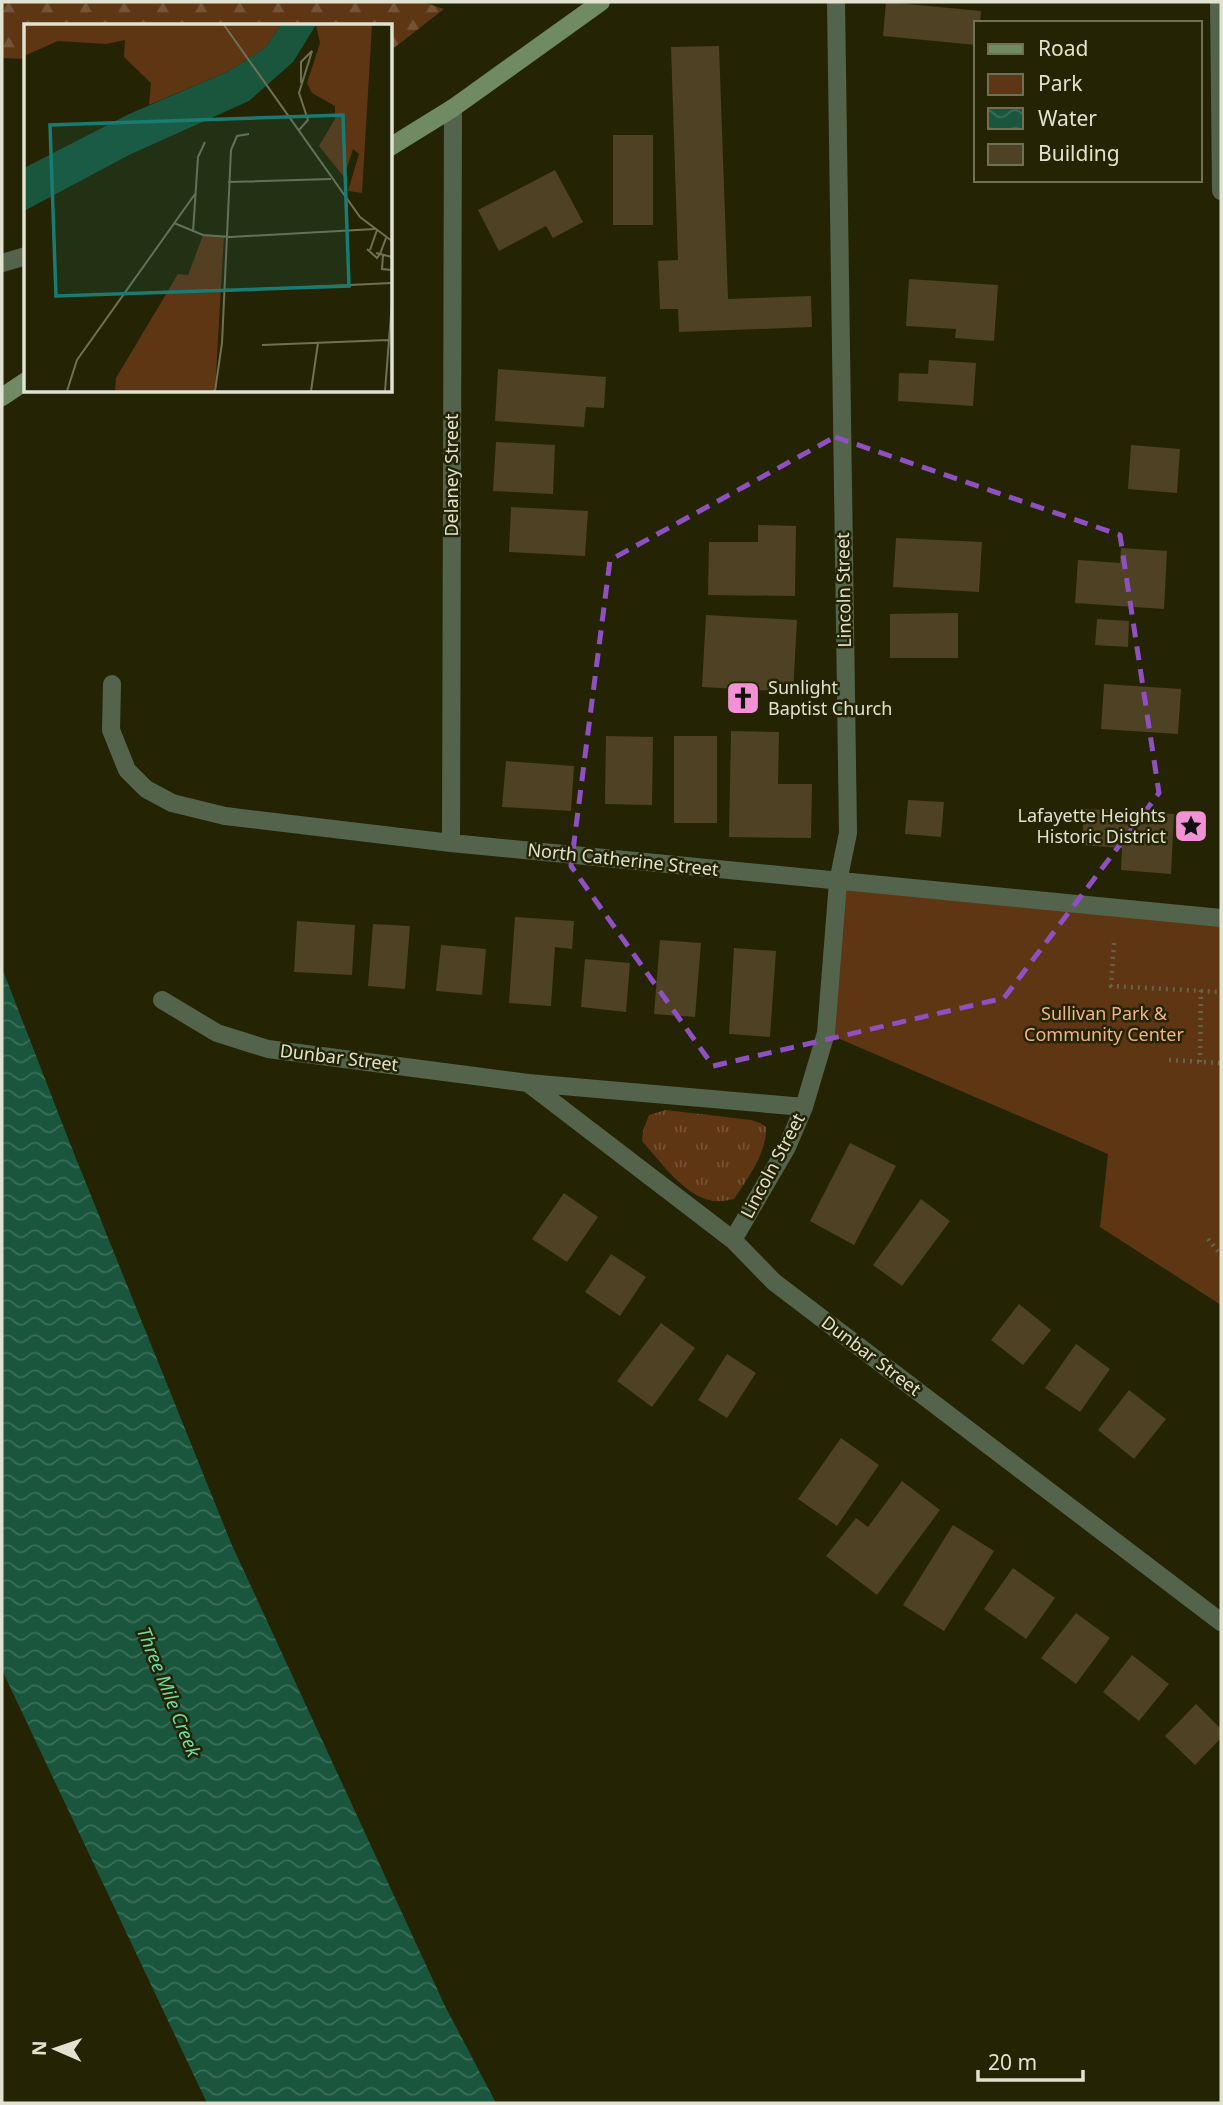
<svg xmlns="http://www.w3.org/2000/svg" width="1223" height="2105" viewBox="0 0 1223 2105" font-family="'Noto Sans',sans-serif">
<defs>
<pattern id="grass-tufts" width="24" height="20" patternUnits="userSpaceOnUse" patternTransform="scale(1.75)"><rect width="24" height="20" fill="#5e3614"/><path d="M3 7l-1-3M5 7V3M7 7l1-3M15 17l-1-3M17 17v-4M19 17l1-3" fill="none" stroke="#755335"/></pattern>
<pattern id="forest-firs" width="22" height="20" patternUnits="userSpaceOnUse" patternTransform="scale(1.75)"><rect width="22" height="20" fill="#5e3614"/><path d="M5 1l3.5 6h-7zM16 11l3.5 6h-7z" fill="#755335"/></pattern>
<pattern id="water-waves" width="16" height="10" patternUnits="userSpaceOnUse" patternTransform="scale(1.75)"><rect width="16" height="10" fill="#19563d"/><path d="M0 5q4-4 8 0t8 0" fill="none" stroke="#3a6e58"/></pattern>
</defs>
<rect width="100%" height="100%" fill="#242404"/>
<!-- grass -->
<path fill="url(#grass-tufts)" d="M666 1110 751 1120 760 1123 766 1127C767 1153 748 1178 734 1199 728 1200 720 1202 713 1201 684 1196 661 1162 642 1141L643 1131 649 1115Z"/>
<!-- forest -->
<path fill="url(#forest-firs)" d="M2 2H423L444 9 390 51V26H26V59L2 58Z"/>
<!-- green -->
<path fill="#5e3614" d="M838 882 1221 918V1305L1100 1227 1108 1154 826 1033Z"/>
<!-- water -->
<path fill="url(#water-waves)" d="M2 968 71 1146 231 1543 445 2006 496 2103H207L2 1670Z"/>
<!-- building -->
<path fill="#4f4123" d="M886 2 981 11 980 23H976V45L883 36Z
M719 46 728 299 811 296 812 327 679 332 678 309H660L658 261 678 260 671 47Z
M613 135H653V225H613Z
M555 170 583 222 553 238 546 226 499 251 478 210Z
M909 279 998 285 994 341 955 338 956 329 906 326Z
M929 360 976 363 973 406 898 401 899 373 928 374Z
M498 369 606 377 604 408 586 407 584 427 495 421Z
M496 442 555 445 553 494 493 491Z
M1131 445 1180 449 1177 493 1128 489Z
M511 507 588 511 585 556 509 552Z
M758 525 796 526 795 596 708 595 709 542H758Z
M896 538 982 542 979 592 893 587Z
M1121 548 1167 551 1164 609 1075 603 1078 560 1120 563Z
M958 613V658H890V614Z
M706 615 797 620 793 692 702 687Z
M1097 619 1129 621 1128 647 1095 645Z
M1104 684 1181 689 1178 734 1101 729Z
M731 731 779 732 778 784H812L811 838 729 837Z
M606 736 653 737 652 805 605 804Z
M674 736H717V823H674Z
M506 761 574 766 571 811 502 807Z
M908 800 944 802 941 837 905 834Z
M1084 809 1174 814 1171 874 1121 870 1122 848 1082 845Z
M515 917 574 921 572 949 555 947 551 1006 509 1003Z
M297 921 355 925 352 975 294 972Z
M373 924 410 926 405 989 368 986Z
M660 940 701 943 695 1017 654 1014Z
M441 945 486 949 482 995 436 991Z
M734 948 776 951 770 1037 729 1034Z
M585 959 630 963 626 1012 581 1007Z
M850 1143 896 1166 854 1245 810 1221Z
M564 1193 598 1217 567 1262 532 1239Z
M921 1199 950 1221 902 1286 873 1265Z
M611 1254 646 1277 620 1316 585 1292Z
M1019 1304 1051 1330 1023 1365 991 1340Z
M661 1323 695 1348 652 1407 617 1381Z
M1076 1344 1110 1369 1080 1412 1045 1388Z
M727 1354 756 1373 727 1418 698 1400Z
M1129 1390 1166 1419 1134 1459 1098 1430Z
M841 1438 879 1465 837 1526 798 1499Z
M902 1481 940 1510 877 1595 826 1556 856 1518 868 1527Z
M953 1525 994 1551 944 1631 903 1605Z
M1013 1568 1055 1598 1026 1639 984 1609Z
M1076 1613 1110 1638 1076 1684 1041 1658Z
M1132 1655 1169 1684 1139 1721 1103 1692Z
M1196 1704 1221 1729V1738L1195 1765 1165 1736Z"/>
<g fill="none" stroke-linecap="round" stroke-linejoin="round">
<!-- path -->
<path stroke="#646449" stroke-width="4.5" stroke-dasharray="2 5" stroke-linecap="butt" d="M1114 943 1111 986 1221 992
M1169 1060 1221 1063
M1200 1062 1201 990
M1208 1239 1221 1255"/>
<!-- lane -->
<path stroke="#54644c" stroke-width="18" d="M2 263 26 256"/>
<!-- street -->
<path stroke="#54644c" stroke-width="18" d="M1219 2 1221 191
M112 684 111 730 127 770 146 789 172 803 225 816 451 843 1221 918
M451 843 453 108
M162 1000 217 1033 268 1049 528 1083 804 1107
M528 1083 733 1240 774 1282 1221 1622
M733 1240 787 1147 804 1107 826 1033 838 882 848 833 836 2"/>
<!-- secondary -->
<path stroke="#708a63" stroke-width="18" d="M390 147 453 108 601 2
M2 397 26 381"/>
</g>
<!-- marked area -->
<path fill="none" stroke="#8f50c2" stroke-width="5" stroke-dasharray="14 9" stroke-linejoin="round" d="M835 437 1120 535 1159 793 1004 998 713 1066 571 866 610 560Z"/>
<!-- icons -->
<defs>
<g id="church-square" transform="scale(1.75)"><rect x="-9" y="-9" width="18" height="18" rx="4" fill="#f391d6" stroke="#242404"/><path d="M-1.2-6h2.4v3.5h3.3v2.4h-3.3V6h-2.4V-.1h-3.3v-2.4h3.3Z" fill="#111"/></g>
<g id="sight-square" transform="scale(1.75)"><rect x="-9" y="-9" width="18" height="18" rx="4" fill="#f391d6" stroke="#242404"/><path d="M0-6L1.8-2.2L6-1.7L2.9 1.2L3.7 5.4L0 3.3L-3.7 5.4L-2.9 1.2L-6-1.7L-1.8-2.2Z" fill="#111"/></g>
</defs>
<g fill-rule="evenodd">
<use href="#church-square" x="743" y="698"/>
<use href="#sight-square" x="1191" y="826"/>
</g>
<g text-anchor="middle" stroke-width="5" stroke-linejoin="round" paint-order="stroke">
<!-- street labels -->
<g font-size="18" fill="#e1e2d0" stroke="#242404">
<text transform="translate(452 475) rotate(-90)" y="6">Delaney Street</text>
<text transform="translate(844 590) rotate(-91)" y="6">Lincoln Street</text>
<text transform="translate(623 860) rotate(6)" y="6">North Catherine Street</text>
<text transform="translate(339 1058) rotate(7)" y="6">Dunbar Street</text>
<text transform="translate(773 1166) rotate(-62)" y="6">Lincoln Street</text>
<text transform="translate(871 1356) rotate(37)" y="6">Dunbar Street</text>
</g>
<!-- poi labels -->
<g font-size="18" fill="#e1e2d0" stroke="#242404" text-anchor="start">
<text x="768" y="694">Sunlight<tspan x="768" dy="21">Baptist Church</tspan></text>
<text x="1166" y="822" text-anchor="end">Lafayette Heights<tspan x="1166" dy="21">Historic District</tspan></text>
</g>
<!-- park labels -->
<g font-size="18" fill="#f4b382" stroke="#242404">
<text x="1104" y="1020">Sullivan Park &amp;<tspan x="1104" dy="21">Community Center</tspan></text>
</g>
<!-- water labels -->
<g font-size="19" font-style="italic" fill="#6edba9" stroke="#242404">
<text transform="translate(169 1692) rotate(68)" y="7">Three Mile Creek</text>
</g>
</g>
<!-- overview -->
<g transform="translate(24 24)">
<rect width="368" height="368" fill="#242404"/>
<path d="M0 1H257L241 24 203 48 125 81 127 59 100 33 101 16 82 20 34 17 0 32Z" fill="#5e3614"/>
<path d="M292 1H348L338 169 324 167 335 130 329 125 320 153 295 122 311 95V82L288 69 283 59 296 19Z" fill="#5e3614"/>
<path d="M179 211 200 212 191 367H91L92 354 154 250 164 251Z" fill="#5e3614"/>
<path d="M257 1H292L269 38 225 77 105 131 0 187V144L105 90 203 48 241 24Z" fill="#19563d"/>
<path fill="none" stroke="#707056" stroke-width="2" d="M200 1 336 193 368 217M274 107 284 96 275 69 288 27 277 38V59M204 158 307 155M150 199 179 211 207 213 351 205M169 208 174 133 181 118M343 225 353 234 356 230 368 233M346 226 353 206M352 229 356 230 362 214M359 231 358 245 368 246M197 267 368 259M238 321 364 316M43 367 53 336 171 170M191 367 198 319 207 126 213 112 225 110M287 367 294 319M361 367 368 278"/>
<path fill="#1a7b73" fill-opacity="0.15" stroke="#1a7b73" stroke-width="3.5" d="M319 91 325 262 32 272 26 101Z"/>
<rect width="368" height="368" fill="none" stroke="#e1e2d0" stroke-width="3.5"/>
</g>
<!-- border -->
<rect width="1223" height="2105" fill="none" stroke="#e1e2d0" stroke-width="7"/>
<!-- legend -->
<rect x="974" y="21" width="228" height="161" fill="#242404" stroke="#707056" stroke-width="2"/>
<rect x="988" y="44" width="35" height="10" fill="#708a63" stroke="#707056" stroke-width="2"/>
<text x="1038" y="56" font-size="21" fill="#e1e2d0">Road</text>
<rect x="988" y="74" width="35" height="21" fill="#5e3614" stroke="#707056" stroke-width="2"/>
<text x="1038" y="91" font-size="21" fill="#e1e2d0">Park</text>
<rect x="988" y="108" width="35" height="21" fill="url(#water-waves)" stroke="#707056" stroke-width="2"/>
<text x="1038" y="126" font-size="21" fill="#e1e2d0">Water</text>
<rect x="988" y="144" width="35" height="21" fill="#4f4123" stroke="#707056" stroke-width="2"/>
<text x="1038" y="161" font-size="21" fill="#e1e2d0">Building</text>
<!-- north arrow -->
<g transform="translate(56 2049) rotate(272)" stroke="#242404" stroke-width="5" paint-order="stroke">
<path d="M0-5L12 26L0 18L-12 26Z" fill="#e1e2d0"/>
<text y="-10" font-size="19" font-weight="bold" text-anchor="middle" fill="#e1e2d0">N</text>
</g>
<!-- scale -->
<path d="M978 2070v10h105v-10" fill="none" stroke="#e1e2d0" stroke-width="3.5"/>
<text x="988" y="2070" font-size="21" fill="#e1e2d0" stroke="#242404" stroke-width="5" paint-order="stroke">20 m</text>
</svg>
